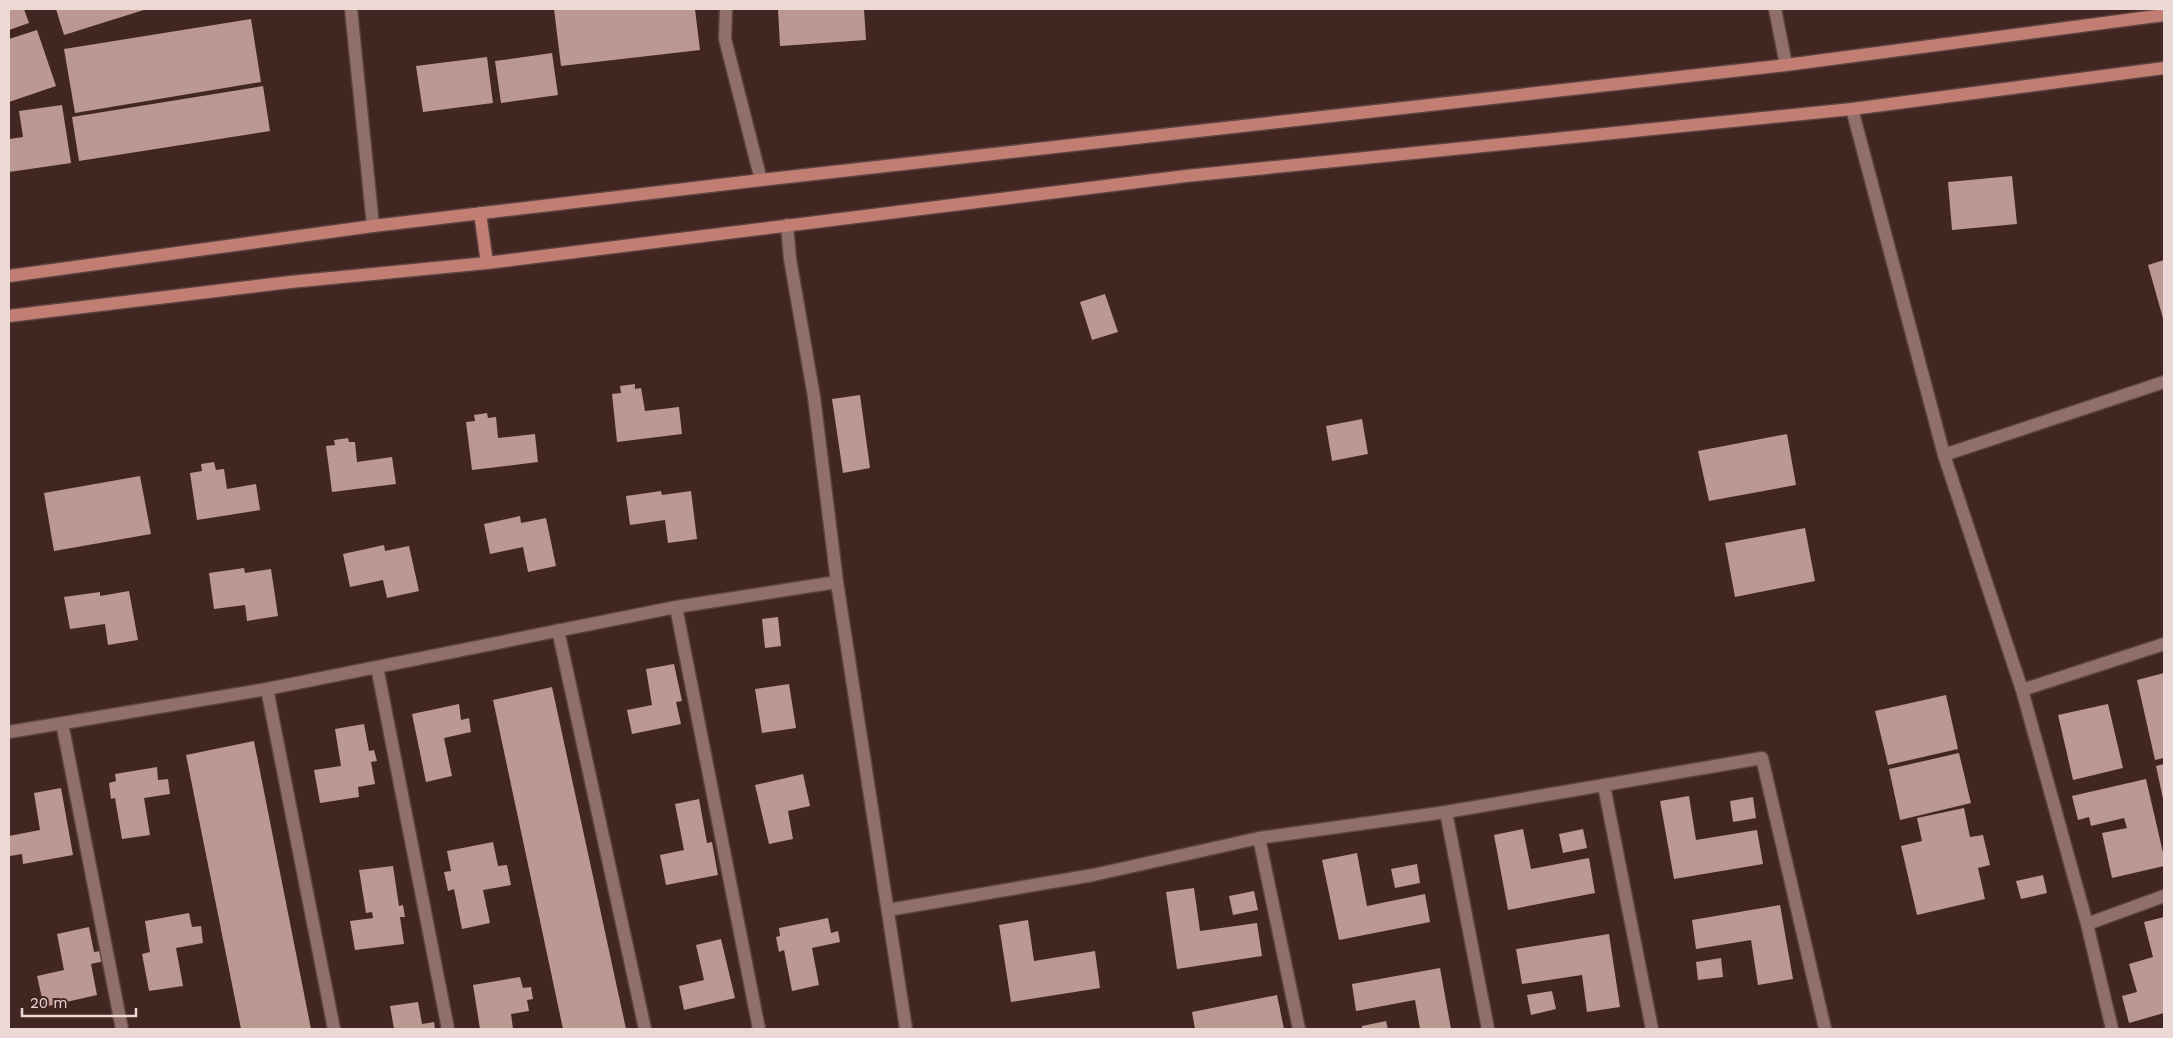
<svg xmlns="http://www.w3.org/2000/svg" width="2173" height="1038" viewBox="0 0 2173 1038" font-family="'Work Sans',sans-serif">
<rect width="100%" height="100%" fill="#412622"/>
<!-- building -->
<path fill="#bb9892" d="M9 9H24L29 23 9 30Z
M56 9H147L64 35Z
M554 9H695L700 50 561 66Z
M778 9H864L866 40 780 46Z
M251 19 261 82 75 113 64 49Z
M37 30 56 86 9 102V39Z
M552 53 558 95 501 103 495 61Z
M487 57 493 103 423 112 416 66Z
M263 86 270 131 79 161 72 117Z
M62 105 71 163 9 172V139L23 137 19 111Z
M2012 176 2017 224 1952 230 1948 182Z
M2164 260V322L2148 265Z
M1105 294 1118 332 1092 340 1080 302Z
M635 384V389L641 388 645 411 679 407 682 434 617 442 612 394 621 393 620 386Z
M860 395 870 468 843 473 832 399Z
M487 413 488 418 496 417 498 438 535 434 538 462 472 470 466 422 475 421 474 415Z
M1362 419 1368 454 1332 461 1326 426Z
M1787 434 1796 485 1709 501 1698 451Z
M348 438 349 442H355L357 462 392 457 396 484 332 492 326 446 335 445 334 440Z
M214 462 216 470 224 469 227 489 256 484 260 510 197 520 190 473 202 471 201 464Z
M140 476 151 534 54 551 44 493Z
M661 491 662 495 691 491 697 539 668 543 665 520 630 525 626 496Z
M520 516 521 523 546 518 556 566 528 572 523 547 490 554 484 524Z
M1805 528 1815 581 1735 597 1725 543Z
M384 545 385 551 409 546 419 591 387 598 383 580 350 587 343 554Z
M244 568 245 573 271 569 278 616 247 621 245 605 214 609 209 573Z
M129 591 138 640 108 645 105 624 70 629 64 597 100 592V596Z
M778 617 781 646 765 648 762 619Z
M674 664 682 701 676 702 681 724 632 734 627 710 652 705 646 669Z
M2164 673V758L2155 760 2137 680Z
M789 684 796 728 762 733 755 689Z
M552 687 626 1029H563L493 700Z
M1946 695 1958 749 1888 765 1875 711Z
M459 704 461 720 469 718 471 732 444 738 452 776 426 782 412 714Z
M2108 704 2123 768 2073 780 2058 715Z
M364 724 369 751 374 750 377 761 371 762 375 784 358 787 359 797 320 803 314 770 341 766 335 729Z
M254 741 311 1029H241L186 755Z
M1959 753 1971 803 1900 820 1889 769Z
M2164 764V799H2163L2156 766Z
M157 767 158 780 168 779 170 794 144 798 150 835 122 839 115 798 111 799 109 783 116 781 115 774Z
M803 774 810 806 788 811 793 839 769 844 755 785Z
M2146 779 2164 857V866L2112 878 2102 833 2127 828 2124 818 2091 826 2089 817 2078 820 2072 796Z
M61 788 73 855 23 864 22 854 10 856 9 836 40 830 34 793Z
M1689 796 1696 840 1757 830 1763 864 1674 879 1660 801Z
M1753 797 1756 818 1733 822 1730 801Z
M699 799 707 843 712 842 718 875 666 885 660 855 684 850 675 804Z
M1964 808 1970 837 1983 835 1990 865 1978 868 1985 899 1917 915 1901 846 1922 841 1917 818Z
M1523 829 1531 869 1589 858 1595 893 1508 910 1494 835Z
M1583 829 1587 848 1563 853 1559 834Z
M493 842 498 866 507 865 511 885 483 890 490 923 462 929 454 889 448 891 444 872 451 871 447 851Z
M1357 853 1367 906 1425 894 1430 922 1339 940 1322 860Z
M1417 864 1420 883 1395 888 1391 869Z
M393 866 399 906 403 905 405 917H400L404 944 355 950 350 921 373 918 372 912 366 913 359 870Z
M2043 875 2047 893 2021 899 2016 881Z
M1194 888 1200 931 1257 923 1262 956 1177 969 1166 892Z
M1254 891 1258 910 1233 915 1229 896Z
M1780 905 1793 979 1758 985 1751 940 1696 949 1692 920Z
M189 913 192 927 201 926 203 943 176 948 183 986 149 991 142 954 150 952 145 921Z
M2164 917V1013L2129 1023 2122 996 2137 992 2129 964 2153 957 2144 922Z
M828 918 831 933 838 931 840 942 812 948 819 985 792 991 784 950 779 952 776 937 780 936 779 928Z
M1028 920 1034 961 1095 951 1100 988 1011 1002 999 925Z
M89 927 94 952 101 951 104 961 91 964 97 995 44 1007 37 976 64 970 57 934Z
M1609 934 1620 1007 1587 1012 1582 975 1522 984 1516 949Z
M721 939 735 998 684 1010 679 986 704 980 696 945Z
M1721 958 1723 977 1698 980 1696 962Z
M1440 968 1451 1029H1420L1415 1000 1356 1011 1352 984Z
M520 977 523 988 531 987 533 999 527 1000 529 1011 511 1014 513 1029H480L473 985Z
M1552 991 1556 1009 1531 1015 1527 995Z
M1277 995 1284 1029H1195L1192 1012Z
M418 1002 422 1024 434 1022 435 1029H394L390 1006Z
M1386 1021 1388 1029H1362V1026Z"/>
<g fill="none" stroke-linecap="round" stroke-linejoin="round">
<!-- street casing -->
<g stroke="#5a4340" stroke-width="15">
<path id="street" d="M351 9 373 226
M726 9 725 39 761 180
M1775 9 1786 65
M1852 109 1944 455 2164 382
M787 225 790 259 814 397 837 582 906 1029
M1944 455 2022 690
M676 607 759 1029
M558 630 645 1029
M377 667 448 1029
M267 689 334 1029
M62 723 122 1029
M9 732 267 689 676 607 837 582
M1604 786 1652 1029
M1446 812 1488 1029
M1259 838 1299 1029
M888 910 1093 875 1259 838 1446 812 1762 758 1825 1029
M2087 924 2164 896
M2112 1029 2087 924 2022 690 2164 644"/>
</g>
<!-- primary casing -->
<g stroke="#5a4340" stroke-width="15">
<path id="primary" d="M480 213 487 263
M9 276 373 226 761 180 1786 65 2164 15
M9 316 290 282 487 263 1186 176 1852 109 2164 68"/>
</g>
<!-- street -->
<use href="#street" stroke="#91706b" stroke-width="12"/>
<!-- primary -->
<use href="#primary" stroke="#c37e74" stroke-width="12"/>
</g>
<!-- border -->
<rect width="2173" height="1038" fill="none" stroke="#ecd9d6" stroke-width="20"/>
<!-- scale -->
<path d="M22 1008v8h114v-8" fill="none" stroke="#ecd9d6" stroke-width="2.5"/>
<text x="30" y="1008" font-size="15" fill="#ecd9d6" stroke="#412622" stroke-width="4" paint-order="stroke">20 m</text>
</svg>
